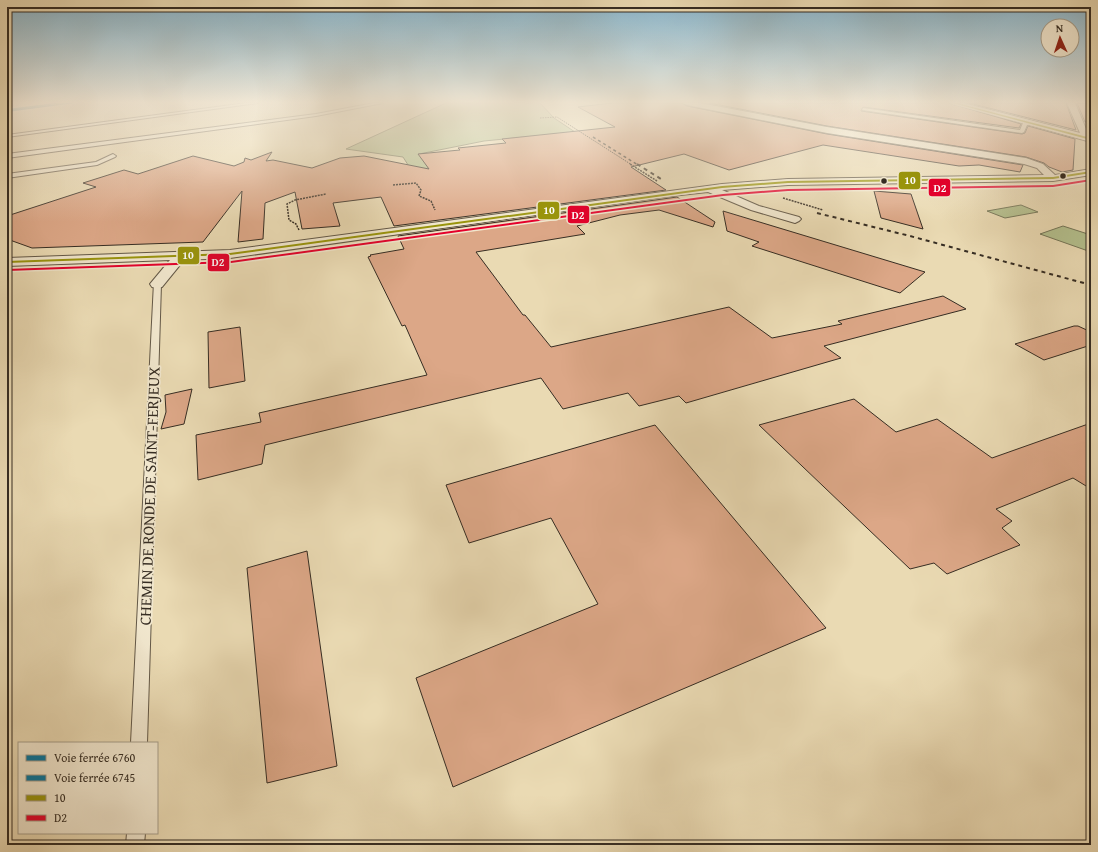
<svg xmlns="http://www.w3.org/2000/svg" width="1098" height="852" viewBox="0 0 1098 852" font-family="'Gentium Book Plus',serif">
<rect width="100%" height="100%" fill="#eadab3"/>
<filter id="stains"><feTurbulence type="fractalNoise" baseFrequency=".005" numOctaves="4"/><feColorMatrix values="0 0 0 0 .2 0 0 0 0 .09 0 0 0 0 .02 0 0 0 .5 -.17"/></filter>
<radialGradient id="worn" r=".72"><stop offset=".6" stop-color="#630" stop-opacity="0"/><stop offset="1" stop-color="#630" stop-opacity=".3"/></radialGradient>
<!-- green -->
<path fill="#b4c08e" stroke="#757658" d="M446 103H540L554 118 575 132 484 141 419 154 462 217 417 179 403 157 346 149Z
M1021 205 1038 212 1005 218 987 211Z
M1063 226 1091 235V252L1040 234Z"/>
<!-- building -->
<path fill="#dca787" stroke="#362d23" d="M612 103H682L687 106 827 134 1023 165 1020 172 979 165 959 166 823 145 729 170 684 154 631 167 666 190 394 226 381 197 333 203 340 226 302 229 295 192 265 203 263 239 238 242 242 191 203 242 32 248 7 239V216L96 187 83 183 124 170 138 174 193 156 234 166 244 162 245 158 251 160 272 152 266 161 273 160 312 168 340 158 364 156 429 169 418 154 460 150 458 148 506 143 502 139 615 127 578 107Z
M709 103H949L1021 124 1019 128 863 107 861 111 1022 134 1025 133 1028 126 1075 139 1073 170 1062 172 1049 167 1044 163 1026 157 827 126Z
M969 103H1066L1076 130Z
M1077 103 1091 104V122H1085Z
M874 191 911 194 923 229 881 218Z
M677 197 715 222 713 227 659 210 620 215 577 226 585 234 476 252 523 315H525L551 347 729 307 772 338 842 324 838 321 943 296 966 309 824 346 841 358 686 403 679 396 639 406 628 393 563 409 541 378 265 445 262 464 198 480 196 435 261 422 259 413 427 375 405 325 402 326 368 257 371 256 370 255 404 249 398 236Z
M723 211 925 272 900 293 752 246 759 242 727 231Z
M1074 326H1078L1091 332V345L1044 360 1015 344Z
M240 327 245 381 209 388 208 332Z
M192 389 184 424 161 429 166 412 165 395Z
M854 399 896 432 937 419 992 458 1091 423V489L1073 478 996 509 1012 521 1002 528 1020 545 947 574 934 563 910 569 759 425Z
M655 425 826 628 453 787 416 678 598 604 551 518 469 543 446 485Z
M307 551 337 766 267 783 247 568Z"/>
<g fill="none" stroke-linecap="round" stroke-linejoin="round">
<!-- service casing -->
<g stroke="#635847" stroke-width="2">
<path id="service" d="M246 103H258L7 137V135Z
M374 103H383L316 116 7 158V154L316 114Z
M863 108 1020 130 1023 123 1029 122 1031 123 1027 125 1024 132 1022 133 862 110Z
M113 154 116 156 115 157 97 165 7 178V174L96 162Z
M154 282H160L161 284 147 743H131Z
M127 833H145L144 845H126Z"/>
</g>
<!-- minor casing -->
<g stroke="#635847" stroke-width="2">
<path id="minor" d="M683 103H700L827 127 1026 158 1043 164 1055 175 1091 169V175L1053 181 788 185 722 190 759 206 799 217 801 219 799 221 795 223 751 210 708 192 663 197 230 258 184 260 162 287 157 288 152 287 150 284 170 260 7 266V258L230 250 722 184 788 179 1044 175 1037 168 1024 164 827 133 687 105Z
M950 103H963L1080 133 1067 103H1075L1089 136H1091V142Z"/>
</g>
<!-- path-far1 -->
<path stroke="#362d23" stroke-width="1" stroke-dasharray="1.5 1" stroke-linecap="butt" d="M540 118 557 117 632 165"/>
<!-- path -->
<path stroke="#362d23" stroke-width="1.5" stroke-dasharray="2 1" stroke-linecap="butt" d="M630 164 657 181
M393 185 416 183 421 190 419 196 431 201 435 210
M783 198 823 210
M299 230 296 224 289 220 287 204 295 200 326 194"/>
<!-- service -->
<use href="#service" fill="#f1e7ce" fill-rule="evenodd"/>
<!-- minor -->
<use href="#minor" fill="#f1e7ce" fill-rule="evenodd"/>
<!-- rail-far1 -->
<path stroke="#362d23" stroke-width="1.5" stroke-dasharray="3 3" stroke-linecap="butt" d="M593 137 638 165"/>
<!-- rail -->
<path stroke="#362d23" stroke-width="2" stroke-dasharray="4 4" stroke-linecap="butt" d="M637 164 661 179
M817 213 910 236 1091 285"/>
<!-- bus-1 casing -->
<g stroke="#f1e7ce" stroke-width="3">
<path id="bus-1" d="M953 103H957L1091 138V140Z
M1091 171V173L1053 179 788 183 722 188 230 255 7 263V261L230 253 722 186 788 181 1053 177Z"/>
</g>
<!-- bus-2 casing -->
<g stroke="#f1e7ce" stroke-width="3">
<path id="bus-2" d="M1091 179V181L1053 187 788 191 723 196 231 263 7 271V269L231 261 723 194 788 189 1053 185Z"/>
</g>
<!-- bus-1 -->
<use href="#bus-1" fill="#99940c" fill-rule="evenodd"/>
<!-- bus-2 -->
<use href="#bus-2" fill="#e4002b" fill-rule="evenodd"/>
<!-- rail-1 casing -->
<g stroke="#f1e7ce" stroke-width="3">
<path id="rail-1" d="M66 103H75L7 112V110Z"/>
</g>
<!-- rail-2 casing -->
<g stroke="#f1e7ce" stroke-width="3">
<path id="rail-2" d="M55 103H64L7 111V109Z"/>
</g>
<!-- rail-1 -->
<use href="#rail-1" fill="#0075a1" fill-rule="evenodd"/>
<!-- rail-2 -->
<use href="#rail-2" fill="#0075a1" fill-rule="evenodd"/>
</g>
<!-- sky -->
<linearGradient id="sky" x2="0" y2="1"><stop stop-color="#88b7cf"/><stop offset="0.46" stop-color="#f6eedd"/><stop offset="1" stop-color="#f6eedd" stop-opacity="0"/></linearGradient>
<rect width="1098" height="222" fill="url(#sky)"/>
<!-- markers -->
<g fill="#362d23" stroke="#f1e7ce" stroke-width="1.5">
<circle cx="1063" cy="176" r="3.5"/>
<circle cx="884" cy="181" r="3.5"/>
</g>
<g text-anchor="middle" stroke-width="3.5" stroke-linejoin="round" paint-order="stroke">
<!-- street labels -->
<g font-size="16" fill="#362d23" stroke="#f1e7ce">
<text transform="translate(149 496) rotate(-88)" y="6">CHEMIN DE RONDE DE SAINT-FERJEUX</text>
</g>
</g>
<g stroke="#f1e7ce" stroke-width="1.5">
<rect x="898" y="171" width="23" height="19" rx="4" fill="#99940c"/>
<rect x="928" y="178" width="23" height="19" rx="4" fill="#e4002b"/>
<rect x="537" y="201" width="23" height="19" rx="4" fill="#99940c"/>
<rect x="567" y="205" width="23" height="19" rx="4" fill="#e4002b"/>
<rect x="177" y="246" width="23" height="19" rx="4" fill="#99940c"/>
<rect x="207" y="253" width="23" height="19" rx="4" fill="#e4002b"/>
</g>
<g font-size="11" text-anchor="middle" font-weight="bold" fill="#fff">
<text x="910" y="184">10</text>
<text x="940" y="192">D2</text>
<text x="549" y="214">10</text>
<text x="578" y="219">D2</text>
<text x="188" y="259">10</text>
<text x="218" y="266">D2</text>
</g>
<!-- margin -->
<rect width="1098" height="852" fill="none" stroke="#eadab3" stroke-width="24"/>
<rect x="8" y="8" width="1082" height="836" fill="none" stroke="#362d23" stroke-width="2"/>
<rect x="12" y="12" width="1074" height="828" fill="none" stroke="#362d23"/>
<!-- legend -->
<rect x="18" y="742" width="140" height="92" fill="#f1e7ce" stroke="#a69d8a"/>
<rect x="26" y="755" width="20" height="6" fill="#0075a1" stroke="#a69d8a"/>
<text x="54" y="762" font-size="12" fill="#362d23">Voie ferrée 6760</text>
<rect x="26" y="775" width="20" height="6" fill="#0075a1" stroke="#a69d8a"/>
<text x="54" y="782" font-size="12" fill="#362d23">Voie ferrée 6745</text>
<rect x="26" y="795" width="20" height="6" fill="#99940c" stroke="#a69d8a"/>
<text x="54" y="802" font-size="12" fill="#362d23">10</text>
<rect x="26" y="815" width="20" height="6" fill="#e4002b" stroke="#a69d8a"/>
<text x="54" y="822" font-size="12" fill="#362d23">D2</text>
<!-- north arrow -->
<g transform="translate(1060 38) rotate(357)"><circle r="19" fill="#f1e7ce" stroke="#a69d8a"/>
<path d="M0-3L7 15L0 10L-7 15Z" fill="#8f2418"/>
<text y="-6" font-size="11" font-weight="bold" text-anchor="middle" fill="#362d23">N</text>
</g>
<rect width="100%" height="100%" filter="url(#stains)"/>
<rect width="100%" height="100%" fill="url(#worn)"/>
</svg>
